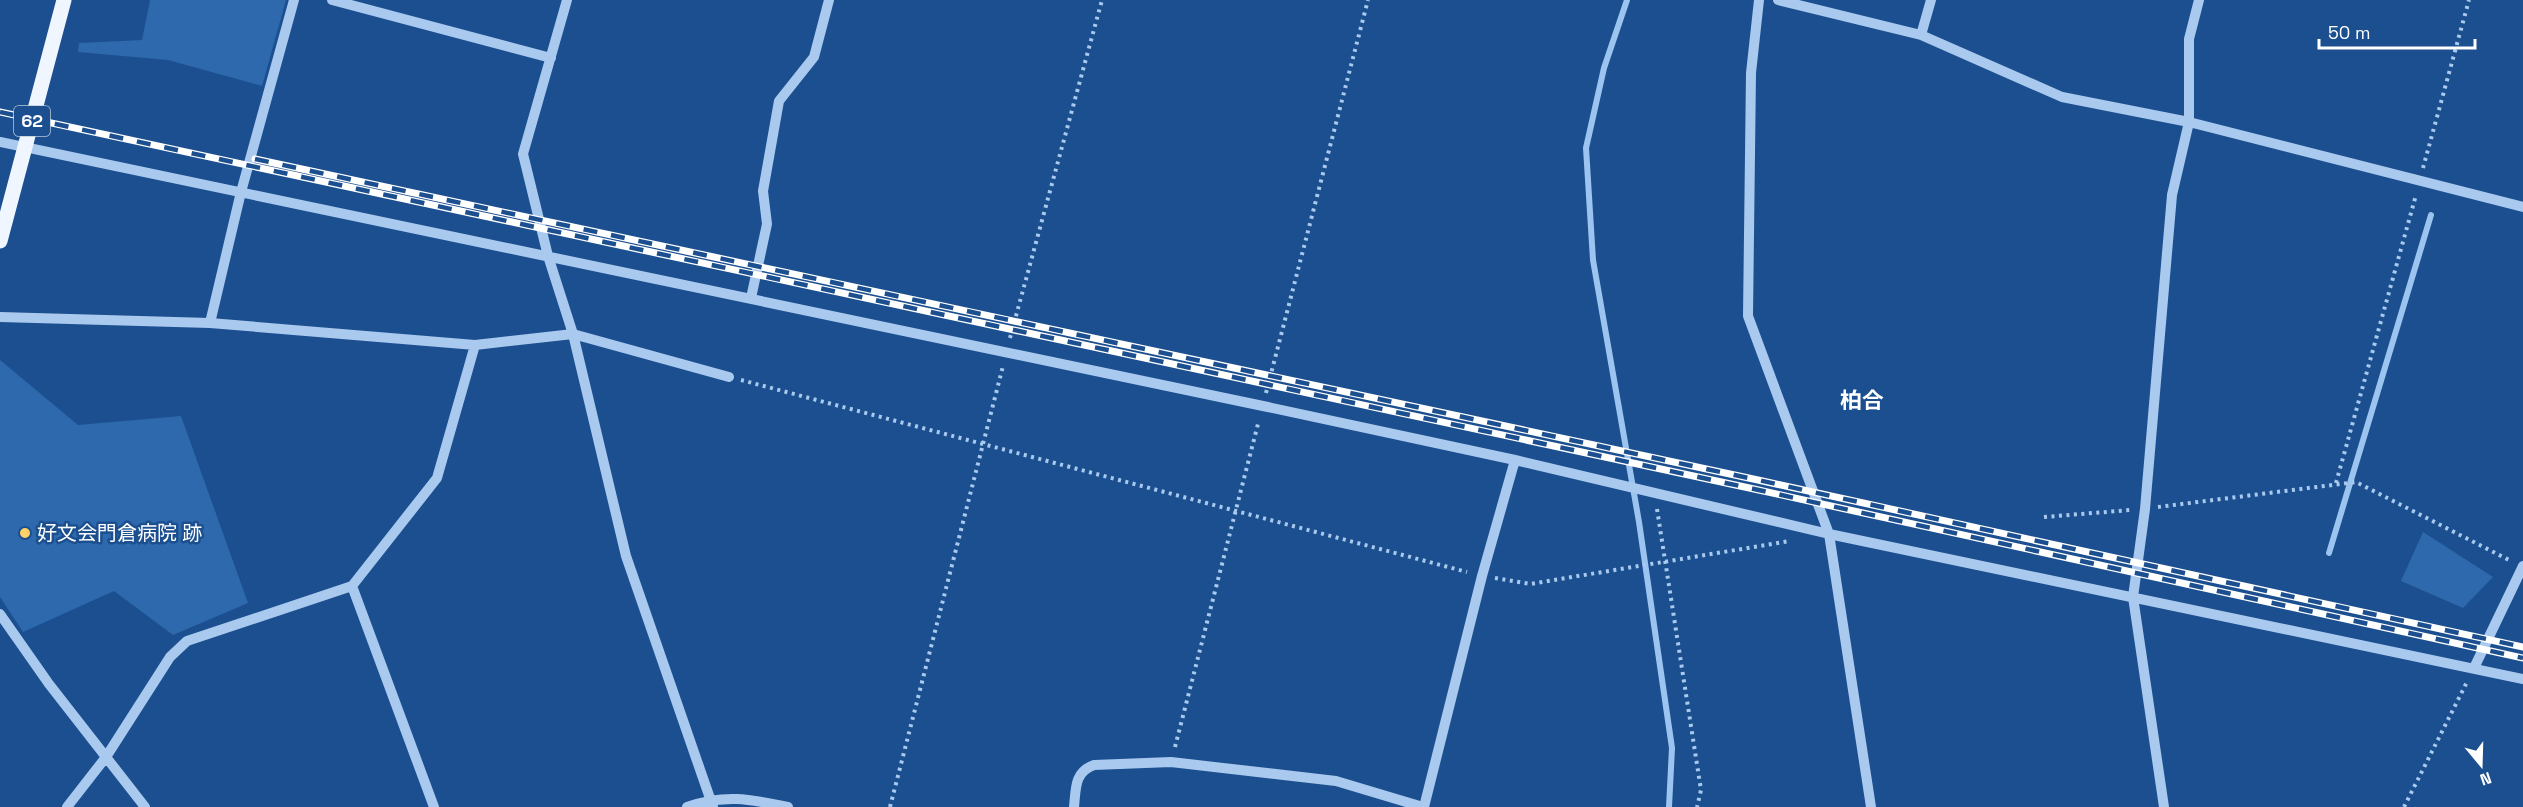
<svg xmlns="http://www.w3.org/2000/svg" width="2523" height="807" viewBox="0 0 2523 807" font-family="'Space Grotesk','Noto Sans JP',sans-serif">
<rect width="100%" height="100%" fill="#1b4f8f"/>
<!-- green -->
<path fill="#2e69ad" d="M150 0H286L262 86 168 60 78 52 79 43 142 40Z
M0 360 78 425 181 416 248 603 173 635 114 591 23 632 0 597Z
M2423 532 2493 577 2463 608 2401 581Z"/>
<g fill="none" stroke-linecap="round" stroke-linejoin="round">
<!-- stream -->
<path stroke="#9cc4f0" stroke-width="6" d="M1627 0 1604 68 1586 148 1593 260 1639 522 1672 748 1669 807
M2329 553 2431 215"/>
<!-- path -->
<path stroke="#a9c9ee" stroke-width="4" stroke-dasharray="3 4.5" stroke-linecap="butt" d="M2423 168 2469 0
M1010 338 1102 0
M741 380 1467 572
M1266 393 1368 0
M2336 483 2416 195
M2158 507 2356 482 2511 561
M1657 509 1701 790 1697 807
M2044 517 2130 510
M1495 578 1530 584 1790 541
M1175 747 1259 420
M890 807 1003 366
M2404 807 2467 682"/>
<!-- minor -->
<path stroke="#a9c9ee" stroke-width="10" d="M332 0 551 58
M567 0 523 154 548 256 573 334 626 556 713 807
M1759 0 1751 73 1748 316 1829 534 1871 807
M1778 0 1921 35 2062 97 2189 122 2523 207
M1921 35 1931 0
M0 142 1263 406 1515 460 1829 534 2523 679
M751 298 767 224 763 191 779 101 814 57 829 0
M0 317 210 323 475 345 573 334 729 377
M210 323 241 192 294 0
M352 586 434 807
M0 614 49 684 145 807
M2474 668 2523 566
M67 807 106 757 170 657 187 641 352 586 437 478 475 345
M687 807C725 794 749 799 788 807
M1074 807C1076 789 1074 772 1094 765L1171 762 1336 781 1423 807
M1424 807 1482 576 1515 460
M2164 807 2133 597 2145 509 2172 195 2189 122V39L2199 0"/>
<!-- major -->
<path stroke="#f0f6ff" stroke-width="15" d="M0 241 64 0"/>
<!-- rail casing -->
<g stroke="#fff" stroke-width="7">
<path id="rail" d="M0 112 1754 489 2523 658
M255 159 1758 480 2523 647"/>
</g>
<!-- rail -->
<use href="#rail" stroke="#1b4f8f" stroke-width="4.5" stroke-dasharray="14" stroke-linecap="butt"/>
</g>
<!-- markers -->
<circle fill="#ffd166" stroke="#1b4f8f" stroke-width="2" cx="25" cy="533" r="6"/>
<g text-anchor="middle" stroke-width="5" stroke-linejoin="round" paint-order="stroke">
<!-- shield labels -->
<rect fill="#1b4f8f" stroke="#bbcadd" stroke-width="1.5" x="14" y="106" width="36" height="30" rx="4.5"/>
<g font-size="18" font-weight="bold" fill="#fff">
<text x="32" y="127">62</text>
</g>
<!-- poi labels -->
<g font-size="20" fill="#fff" stroke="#1b4f8f" text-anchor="start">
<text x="37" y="540">好文会門倉病院 跡</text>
</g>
<!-- quarter labels -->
<g font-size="22" font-weight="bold" fill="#fff" stroke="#1b4f8f">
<text x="1862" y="408">柏合</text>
</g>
</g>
<!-- north arrow -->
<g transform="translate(2481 765) rotate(161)" stroke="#1b4f8f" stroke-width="4.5" paint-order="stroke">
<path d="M0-4.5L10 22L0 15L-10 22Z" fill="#ffffff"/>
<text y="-9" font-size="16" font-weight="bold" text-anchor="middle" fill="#ffffff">N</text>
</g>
<!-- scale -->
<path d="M2319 39v9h156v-9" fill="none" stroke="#ffffff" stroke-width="3"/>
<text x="2328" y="39" font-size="18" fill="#ffffff" stroke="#1b4f8f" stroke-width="4.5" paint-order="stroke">50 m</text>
</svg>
